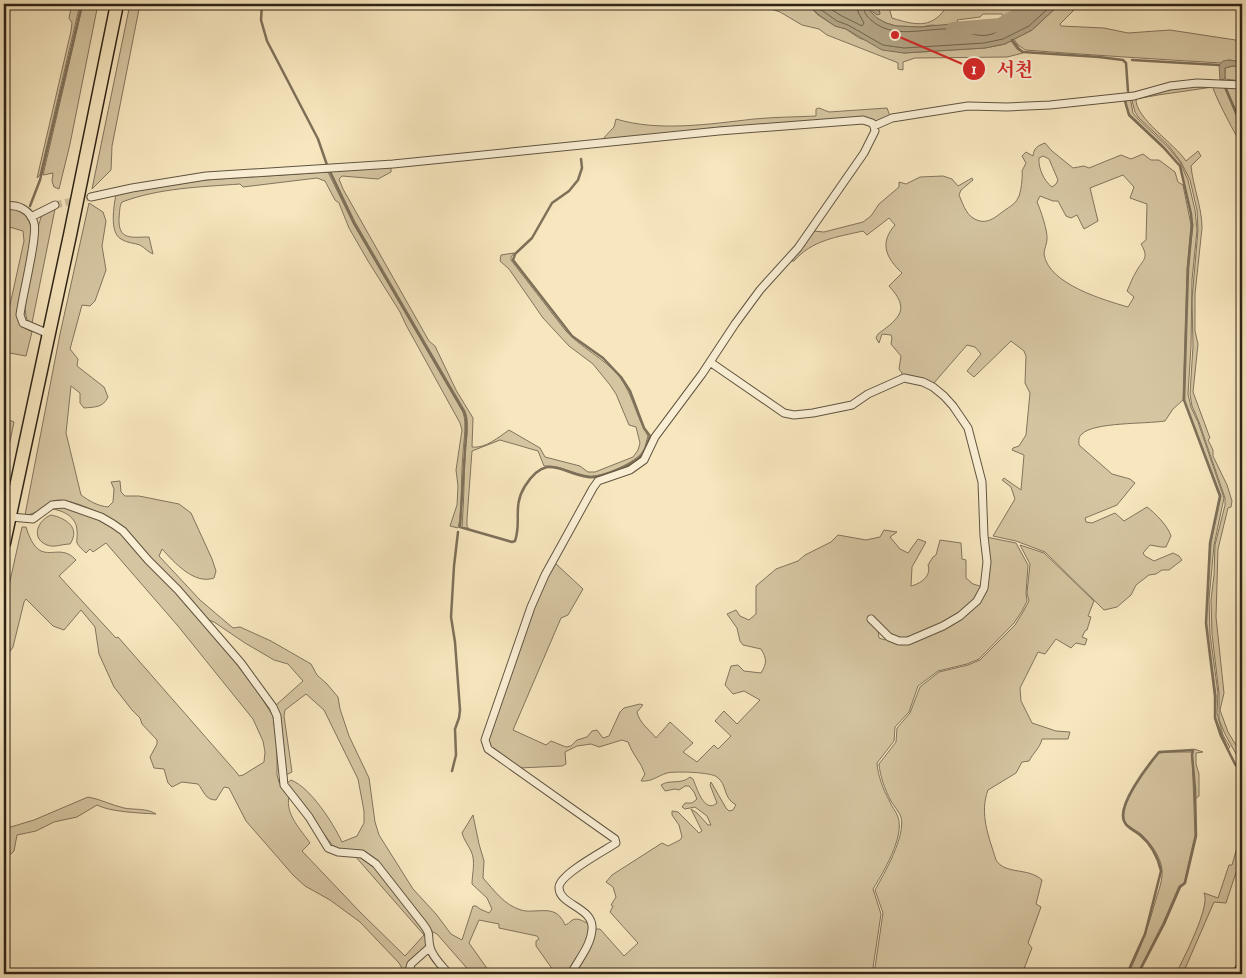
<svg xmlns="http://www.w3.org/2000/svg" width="1246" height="978" viewBox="0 0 1246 978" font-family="'IM FELL Double Pica','Noto Serif KR',serif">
<rect width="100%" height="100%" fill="#f7e6be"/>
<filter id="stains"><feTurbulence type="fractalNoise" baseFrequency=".004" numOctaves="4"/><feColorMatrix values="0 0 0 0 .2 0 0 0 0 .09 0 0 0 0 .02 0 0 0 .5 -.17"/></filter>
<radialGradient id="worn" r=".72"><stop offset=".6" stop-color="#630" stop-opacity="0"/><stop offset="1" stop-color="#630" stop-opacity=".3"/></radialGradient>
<!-- green -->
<path fill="#d5c5a1" stroke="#82745c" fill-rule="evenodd" d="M72 4H80L40 175 37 178 71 31 72 23 69 18Z
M83 4H98L70 144 59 189 54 187 52 181 53 173 43 175Z
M130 4H140L112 146 111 170 92 189Z
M756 4H788L797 9 796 4H807L818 15 835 26 846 29 859 38 904 53 985 48 1005 44 1011 41 1017 49 1023 53 1007 57 915 58 903 62V70L898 69V63L896 62 827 35 819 29 802 25 780 12Z
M878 4H888L892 18C917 26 934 29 948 4H1028L991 29 980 31 971 28 932 25 921 27 896 26 886 23 877 18 865 6 880 14ZM983 14H1002L1004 19C984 27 979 27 958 23L957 20 980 17Z
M1060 4H1080L1060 24 1061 26 1104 28 1128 33 1170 30 1242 41V62L1229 60 1221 63C1155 59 1090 55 1025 50L1017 44 1014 39 1032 30Z
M1233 66 1242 67V81L1225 79V68Z
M1197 84 1234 86 1239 93 1238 107 1242 124 1225 85 1224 86 1242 128V145C1238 140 1213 93 1213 87L1158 95 1136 99C1135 118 1175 144 1186 161L1198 151 1201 156 1191 166C1193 187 1202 207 1202 228L1195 294V331L1198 344 1193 392 1210 438 1208 440 1213 450V456L1227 485 1232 501 1231 507 1228 508 1218 549 1216 617 1224 693 1220 710 1228 732 1242 755V765L1225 734 1219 720V693L1212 634 1211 600 1214 575 1215 545 1225 505V498L1199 422 1192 406 1190 394 1193 346 1192 299 1198 230 1197 210 1190 180 1181 162 1169 146 1139 118 1135 112 1131 97 1170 87Z
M1130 97 1133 113 1138 119 1168 147 1180 162 1188 180 1195 210 1197 230 1192 280 1191 346 1188 394 1191 407 1198 422 1224 498 1214 545 1209 600 1210 634 1218 693 1217 713 1223 735 1230 747 1228 749 1215 717 1216 696 1206 623 1211 543 1221 496 1184 400 1188 269 1193 225 1191 214 1180 166 1164 147 1130 115 1126 107V98Z
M819 108 829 112 887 108 890 116 876 121 872 119 722 127 601 141 614 127 616 119C659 132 710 124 754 119 775 117 796 117 816 116V109Z
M1045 143 1052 151 1073 168 1084 166 1089 168 1121 155 1131 159 1143 154 1151 160H1159L1175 172 1178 182 1183 185 1191 225 1187 269 1183 400 1173 409 1165 421C1147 424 1093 422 1082 434 1078 437 1079 441 1079 445L1112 474 1130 479 1135 483 1117 505 1085 518 1086 522 1092 523 1115 513 1124 521 1147 507C1155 513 1168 526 1171 536L1166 547H1161L1150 545 1143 553 1145 556 1154 561 1173 553 1179 556 1182 560 1169 570H1162L1156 574 1149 575 1136 585 1131 595 1117 607 1104 610 1045 552 1016 541 993 536 1015 499 1011 487 1002 480 1004 478 1021 490 1024 455 1012 450 1013 448 1019 446 1026 435 1030 393 1025 383 1026 356 1024 351 1011 341 974 377 967 371 981 354 975 347 967 345 933 384 902 377V373L899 369 901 356 891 344 892 338 891 335 882 334 879 343 876 338 878 334C901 317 910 309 889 286L902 273C886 258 879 243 895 225L889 218 867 235 863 231C837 237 812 240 794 261H788L813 231 824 232 863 222 871 216 879 204 899 187V182L906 184 920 177 943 176 952 179 958 186 972 178 973 180 961 190 959 195C962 202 966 214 973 218 984 225 992 220 1001 213 1007 208 1015 205 1018 198 1021 194 1023 175 1022 171L1026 163 1022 156 1026 152 1033 156C1034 148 1037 146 1045 143ZM1043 156 1049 159 1058 180 1056 184 1052 187C1044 181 1038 168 1039 158ZM1123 175 1134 187 1130 198 1147 204 1146 240 1141 244C1150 259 1142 260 1136 272 1132 278 1130 285 1127 291L1134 297 1128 307C1104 300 1048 284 1044 254 1044 249 1047 244 1047 239 1048 232 1040 208 1037 202L1040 196 1053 201H1058L1066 216 1071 218 1077 215 1084 229 1098 221 1090 188Z
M391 166V172L378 179 342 176 339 179 343 189 429 341 435 346 456 390 473 418 472 447C485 449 499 437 509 430L540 448 545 457 580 466 588 472H595L633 457 638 450 640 443 636 427 629 425 616 394 610 385 593 364 569 346 543 318 509 269 500 261 501 255 514 253 511 257V260L565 330C581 348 604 358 619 376 633 394 636 417 648 436 646 441 646 447 643 451 637 462 601 478 589 476 573 474 560 465 544 466L538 451 500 440 472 451 467 519V526L469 529 462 527C464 502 464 478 465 453 466 439 470 425 465 411L355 222 331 172 332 170Z
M328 172 353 223 463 412C467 425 464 438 463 452 461 474 462 497 460 519L458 528 450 526 457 505 458 486 456 470 462 430 460 423 406 325 400 312 368 261 349 228 339 203 335 200 325 181 317 178 243 187 240 184C200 187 159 188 122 202 119 207 120 212 119 218 118 241 132 237 149 237L153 254C148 252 145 248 140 245 134 243 127 243 121 239 109 232 114 206 116 194L204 180Z
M89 203 103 212 106 221 102 246 106 270 95 301 90 306 82 305 70 349 78 359 77 366 104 387 108 397C103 408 94 407 84 408L80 403V393L71 386 66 433 81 495C89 501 98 506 108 507L113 502 114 489 111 482 120 481 121 492 125 496H139L179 504 191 513 212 559 216 571 214 578C194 585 174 562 162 549L159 556 200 600 233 628 240 627 271 641 311 664 317 675 327 684 338 697 340 709 349 736 369 778 375 822 379 835 413 889 436 914 451 934 462 940 473 906H476L480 909 489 913 492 909 487 898 472 884C472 874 476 861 471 851 468 845 464 840 462 833L473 815 479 844 484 861 483 878C494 890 504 905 521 910 534 914 552 905 561 918 563 920 564 923 565 925 568 924 569 923 571 921 577 916 584 922 589 924L590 934 569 974H553V970L536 946V941L539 939 537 936 499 928V924L479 920 469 943 491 974H472L437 934 431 931 380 864 375 859 338 850 333 846 286 784 291 780C311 788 333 823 342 842L357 836 364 823V811L358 779 324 710 306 694 285 710 284 716 292 772 284 776 275 706 303 681 288 664 274 660 245 643 214 622 206 619 113 520C101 513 66 496 53 501 44 505 36 515 25 515L60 334Z
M8 207C24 212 28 214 32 231L19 321 23 327 32 332 26 356 4 352V332L24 241 23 231 6 226 4 227V212L7 211Z
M50 209H55L32 323 27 320C20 299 34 240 41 217Z
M4 418 14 422 6 461 4 457Z
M62 506 94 516 114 526 176 592 220 642 258 692 273 716 277 744V775L279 782 289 797C285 814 301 830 310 843L302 851 360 912 405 956 424 935 355 856 362 857 375 866 423 926 428 944 406 971 404 972 399 963 360 922 330 900 305 886 293 875 246 821 229 788 224 787 216 800C205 800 204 791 198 784L182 782 172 787 168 783 164 769 154 768 150 757 157 744V740L142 724 140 718 132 710 114 687 99 654 95 627 81 610 64 630 53 626 26 599 24 602 13 647 4 660V608L22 527H26C40 572 57 539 76 560L59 576 116 638 118 637 237 773 239 776 243 775 264 762 265 752 263 741 253 719 178 626 106 543 93 552 90 549 86 553C83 550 79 547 77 543 76 540 78 535 77 531 77 517 63 510 51 509Z
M51 515C66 518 81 528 70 544 62 544 54 548 47 545 30 538 38 520 51 515Z
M884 530 897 532 890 537 900 549 908 553 918 539 926 542 912 567 911 586C920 584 932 576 928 565L933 557 936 555 940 540 961 543 962 559 966 560V578L973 584 983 587C981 591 978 597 975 600 962 614 918 642 900 640 888 638 881 625 872 619L870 622 878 630 879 638 885 640 887 638C892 641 899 644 905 643 911 642 918 638 923 636 946 626 977 613 986 587 991 572 988 553 986 537L1016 543 1028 565 1026 593 1027 601 1022 611 1014 623 979 659 967 664 938 671 918 686 909 712 895 727 894 741 877 763C878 776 883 789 889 800 891 806 896 811 898 817 905 836 883 873 873 889L881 914 872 974H574L592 941 594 929H600L624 956 638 943 610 912 613 906 611 905 616 897 613 887 606 882 612 875 662 843 668 846 680 840 682 837 679 825 672 815V811L678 812 699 833 702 831 691 809 697 813 708 825H711L707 816 695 807 685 809 682 807 685 803H692L697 799 694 792 689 786H685L679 790 675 789 665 791 661 785C670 779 681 785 690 777L693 779C697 788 704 814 717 803L710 785 711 782 726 808 729 811 733 810 736 805C722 797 728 785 717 777 711 772 675 771 667 773 657 776 652 782 641 781L645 774C641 762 632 754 628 742L622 740 599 747 591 744 577 746 565 752 566 764 562 766 519 768 514 766 489 746 488 737C508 678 524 617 555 563L583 589 568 615 561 618 513 730 546 745 551 741 566 747 571 746 577 740 587 737 592 731 597 730 603 738 609 736 620 712 624 708 640 704 643 705 637 712C640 724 649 729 656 738L670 722 693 743 683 752 697 762 714 745 718 749 731 736 715 721 724 711 737 724 760 700 744 691 733 694 725 685 731 666 738 665 744 671 761 673C767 663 767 659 761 649L743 645 740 641 737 628 727 614 736 610 740 616 749 620 756 614V586L776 569 798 561 805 555 831 542 838 535 866 540 880 537Z
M1020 545 1044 553 1094 601 1088 616 1091 617 1087 630 1085 631 1082 637 1087 639 1085 645 1076 643 1071 648 1056 639 1045 654 1038 652 1020 688 1021 701 1032 723 1056 731 1070 732 1068 739H1042C1040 748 1033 753 1029 761L1022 762 1016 773 988 790C979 814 989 837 996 860 1005 875 1028 867 1042 880L1036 904 1041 907 1028 943 1032 948 1022 974H874L883 913 875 890C884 874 906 836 901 817 899 812 894 806 891 801 885 790 880 776 879 764L896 742 897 728 910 713 920 687 939 672 968 665 980 660 1015 625 1023 612 1029 601 1027 593 1030 564Z
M1194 749 1203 752 1196 753V764L1199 774V796L1195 799 1192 755Z
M1171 752H1192L1195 835 1184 883 1179 886 1163 923 1137 974H1128C1140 950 1149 925 1156 899 1159 890 1163 879 1162 870 1161 857 1150 842 1141 834 1136 830 1129 827 1126 823 1115 808 1150 765 1159 753Z
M88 797C100 799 111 805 124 808 134 810 147 808 156 814 140 813 110 812 97 805L77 817 54 822 36 831 17 835 14 851 11 854 4 850V829L34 820Z
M1242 830V854L1226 903 1214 902 1184 971 1190 974H1176C1183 959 1211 906 1204 893L1218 898 1229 865H1232Z"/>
<!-- water -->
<path fill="#b3a485" stroke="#7e7059" d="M807 4H878L880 14 877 15 866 7 877 18 886 23 896 26 921 27 951 24 980 31 991 29 1028 4H1060L1032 30 1005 44 985 48 904 53 882 50 846 29 835 26 819 15Z
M1229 60 1242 62V67L1233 66 1225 68V79L1220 80 1219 65 1223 61Z"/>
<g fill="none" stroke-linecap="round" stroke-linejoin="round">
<!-- shore -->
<path stroke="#70644e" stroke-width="1" d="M813 4 837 21 848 25 883 45 904 48 984 43 1003 39 1029 26 1053 4
M823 4 840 15 862 26 864 23 858 12 859 4
M868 4 864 7C864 14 867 16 871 20 893 40 924 28 950 29 964 30 978 39 992 34 1001 31 1030 12 1031 4"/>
<!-- stream -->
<path stroke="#7e7059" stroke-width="2.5" d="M262 4 261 20 267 41 318 139 327 165
M1012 40 1019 49 1023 52 1099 57 1123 60 1126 63 1128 91
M1132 60 1219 65
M1225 87 1242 127
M1125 101 1129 115 1163 147 1180 166 1191 214 1192 225 1188 269 1184 400 1220 496 1210 543 1206 623 1215 696V718L1221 736 1235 764 1242 773
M330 172 354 223 464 412 466 418V434L460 527 512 542 515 541C522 521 512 507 525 486 547 452 560 473 588 477 600 479 632 465 640 457 646 451 647 443 650 436L644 428 630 391 621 377 603 358 572 336 513 260 515 254 532 238 552 203 569 191 578 180 582 168 581 159
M30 206 40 180 82 4
M452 771 456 755 455 729 459 718 460 710 455 642 451 617 454 566 458 532
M1130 967 1145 934 1161 871C1158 858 1151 844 1140 835 1135 831 1128 828 1125 823 1114 808 1149 764 1159 752L1193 750 1192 755 1195 789 1196 836 1185 883 1180 887 1164 924 1138 974
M1232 974 1242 956"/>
<!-- river -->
<path stroke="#b3a485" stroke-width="14" d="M953 29 1000 25 1036 4"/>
<!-- street-tunnel -->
<path stroke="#cfbf9c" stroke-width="7" stroke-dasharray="7 3.5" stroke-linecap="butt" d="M55 205 91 197"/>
<!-- street casing -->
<g stroke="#605440" stroke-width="9">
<path id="street" d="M874 126 892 118 968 106 1007 107 1050 105 1134 96 1170 86 1197 83 1242 85
M91 197 132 188 206 176 393 164 719 131 863 120 872 123 874 126 875 131 864 153 798 248 760 290 735 324 702 374 655 437 644 460 630 470 598 481 593 488 545 575 531 607 485 740 488 749 615 839 616 843C604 851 560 874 559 887 558 905 594 907 592 929 591 946 578 960 571 974
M4 206C17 204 30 209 34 223 38 235 22 297 20 315L23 323 49 334
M31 217 55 205
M710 362 784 413 794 415 813 413 852 405 868 394 904 378 923 382 933 387 944 396 953 406 968 428 982 482 984 536 987 562 984 588 977 601 960 616 943 626 908 641H899L889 637 871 619
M11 517 33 519 52 505 64 504 101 517 113 524 123 531 148 560 178 590 241 663 273 707 277 716 284 785 309 817 328 848 338 852 362 854 376 864 423 924C432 936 427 935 430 947 432 957 443 967 449 974
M408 974 411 964 430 947"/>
</g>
<!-- highway casing -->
<g stroke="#2e2316" stroke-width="15">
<path id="highway" d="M4 543 70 235 117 4"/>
</g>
<!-- street -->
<use href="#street" stroke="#faefd5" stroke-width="7"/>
<!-- highway -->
<use href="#highway" stroke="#f7e6be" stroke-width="12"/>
</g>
<!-- callouts -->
<path fill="none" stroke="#d62828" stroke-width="2" d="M895 35L974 69"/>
<g fill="#d62828" stroke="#faefd5" stroke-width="2">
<circle cx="895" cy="35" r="5"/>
<circle cx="974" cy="69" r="12"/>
</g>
<g font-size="15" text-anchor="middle" font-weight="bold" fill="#fff">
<text x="974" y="74">1</text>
</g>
<g font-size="19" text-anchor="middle" font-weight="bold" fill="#d62828" stroke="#faefd5" stroke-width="4" stroke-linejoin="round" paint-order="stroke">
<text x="1015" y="76">서천</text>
</g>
<!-- margin -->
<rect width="1246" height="978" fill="none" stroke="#f7e6be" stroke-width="20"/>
<rect x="5" y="5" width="1236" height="968" fill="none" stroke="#2e2316" stroke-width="2.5"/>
<rect x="10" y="10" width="1226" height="958" fill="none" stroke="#2e2316"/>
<rect width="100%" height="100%" filter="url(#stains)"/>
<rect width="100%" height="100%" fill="url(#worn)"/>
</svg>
